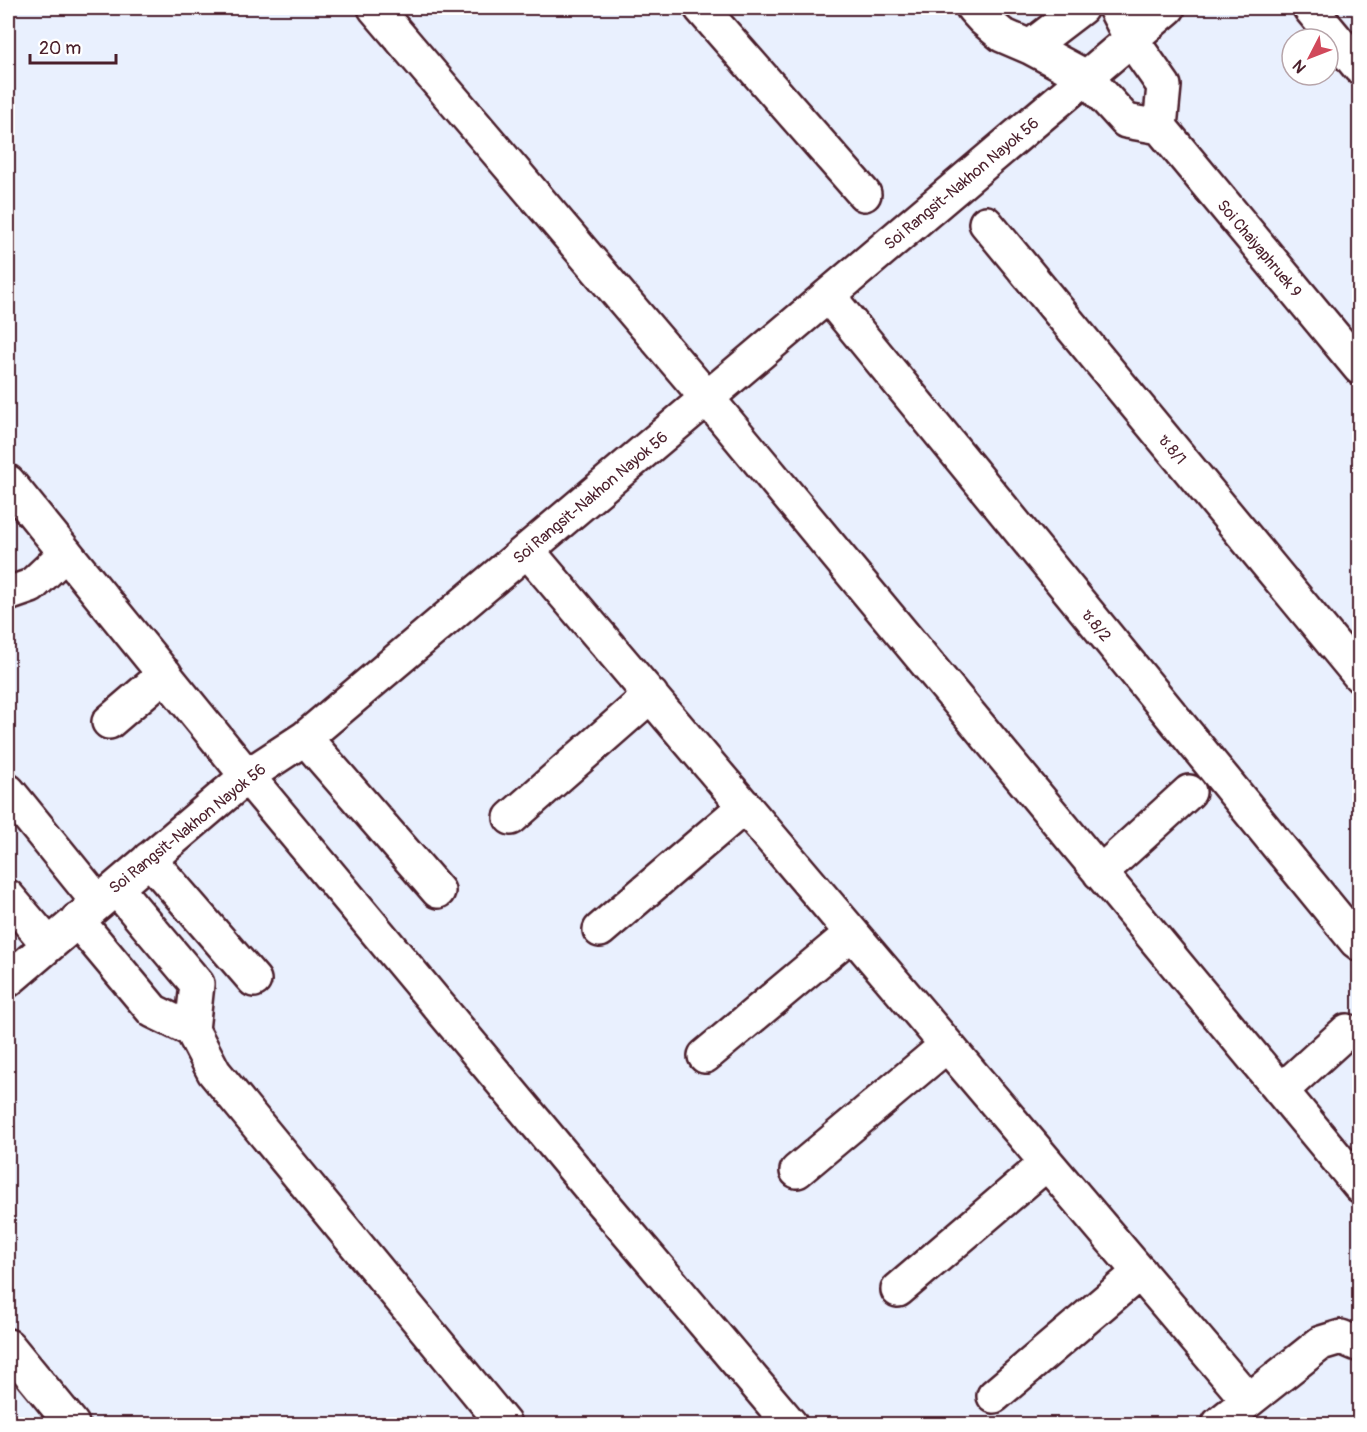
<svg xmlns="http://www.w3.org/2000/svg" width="1367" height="1432" viewBox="0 0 1367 1432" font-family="Pangolin,'Playpen Sans Thai',sans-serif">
<rect width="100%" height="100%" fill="#e9f0fe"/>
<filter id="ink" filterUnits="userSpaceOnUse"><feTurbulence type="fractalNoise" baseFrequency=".0167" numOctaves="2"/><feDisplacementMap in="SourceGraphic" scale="12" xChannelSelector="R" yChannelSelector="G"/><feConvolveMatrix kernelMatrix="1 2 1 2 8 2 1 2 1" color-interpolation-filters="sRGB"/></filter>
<g filter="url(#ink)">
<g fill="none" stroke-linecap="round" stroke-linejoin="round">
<!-- minor casing -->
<g stroke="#4a1f2b" stroke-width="38">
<path id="minor" d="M375 8 707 398 1360 1186
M701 8 864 194
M973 8 983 19 1002 35 1030 47 1086 77 1126 121 1160 127
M1115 8 1131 39 1164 86 1160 127
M1310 8 1360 68
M1030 47 1081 8
M1160 127 1360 368
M986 223 1360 676
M839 309 1356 941 1360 944
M8 482 247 776 602 1202 790 1424
M527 550 1248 1400
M8 594 31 586 66 553
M109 722 165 674
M305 738 438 891
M8 791 98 902
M511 818 651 695
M149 859 254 980
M1100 873 1189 792
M116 888 197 984 192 1030 214 1072 504 1424
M8 897 49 945
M77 920 153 1011 192 1030
M600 930 745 806
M8 980 247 776 305 738 1168 8
M705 1056 852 933
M1281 1091 1347 1031
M797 1171 947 1045
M898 1290 1047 1163
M8 1346 72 1424
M994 1396 1140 1272
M1219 1424 1321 1343 1341 1337 1360 1345"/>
</g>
<!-- minor -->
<use href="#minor" stroke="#fff" stroke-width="33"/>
</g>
</g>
<g text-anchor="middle" stroke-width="4.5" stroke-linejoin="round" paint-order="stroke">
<!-- street labels -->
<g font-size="16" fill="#4a1f2b" stroke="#fff">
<text transform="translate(961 183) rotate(-40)" y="6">Soi Rangsit-Nakhon Nayok 56</text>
<text transform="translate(1260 248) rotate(50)" y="6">Soi Chaiyaphruek 9</text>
<text transform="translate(1173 449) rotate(50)" y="6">ซ.8/1</text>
<text transform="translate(590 497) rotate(-40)" y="6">Soi Rangsit-Nakhon Nayok 56</text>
<text transform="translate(1097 625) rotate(51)" y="6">ซ.8/2</text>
<text transform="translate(187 828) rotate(-39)" y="6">Soi Rangsit-Nakhon Nayok 56</text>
</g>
</g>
<!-- margin -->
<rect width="1367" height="1432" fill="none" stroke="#fff" stroke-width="30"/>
<rect x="15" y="15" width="1337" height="1402" fill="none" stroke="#4a1f2b" stroke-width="2" filter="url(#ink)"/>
<!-- north arrow -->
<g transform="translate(1310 57) rotate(228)"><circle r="28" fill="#ffffff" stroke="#b7a5aa" stroke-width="1.5"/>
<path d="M0-4.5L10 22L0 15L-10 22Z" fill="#d1495b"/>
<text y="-9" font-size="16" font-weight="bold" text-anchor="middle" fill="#4a1f2b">N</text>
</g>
<!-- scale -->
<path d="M30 54v9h86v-9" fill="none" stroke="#4a1f2b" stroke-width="3"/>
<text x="39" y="54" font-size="18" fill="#4a1f2b" stroke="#ffffff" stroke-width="4.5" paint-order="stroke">20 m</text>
</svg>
